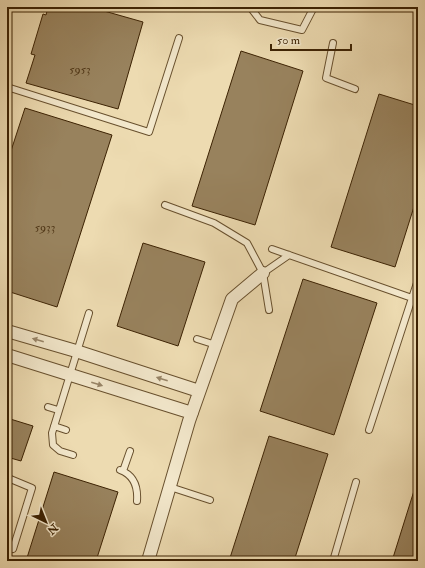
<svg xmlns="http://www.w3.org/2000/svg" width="425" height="568" viewBox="0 0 425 568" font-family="'IM FELL Double Pica',serif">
<rect width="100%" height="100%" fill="#eddbb1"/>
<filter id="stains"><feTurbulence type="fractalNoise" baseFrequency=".005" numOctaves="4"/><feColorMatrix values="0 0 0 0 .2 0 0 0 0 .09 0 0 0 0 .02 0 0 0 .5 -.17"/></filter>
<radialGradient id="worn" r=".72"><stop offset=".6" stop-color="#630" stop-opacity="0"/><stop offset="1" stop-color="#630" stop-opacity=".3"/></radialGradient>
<!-- building -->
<path fill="#98825d" stroke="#3c2203" d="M48 7H90L143 22 118 109 26 83 35 55 31 54 43 14 46 15Z
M241 51 303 71 255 225 192 206Z
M379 94 418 106V194L395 267 331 247Z
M25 108 112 135 57 307 7 291V163Z
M143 243 205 262 178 346 117 326Z
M303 279 377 303 334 435 260 411Z
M7 418 33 426 21 461 7 457Z
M269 436 328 454 294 561H229Z
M54 472 118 492 96 561H26Z
M418 478V561H392Z"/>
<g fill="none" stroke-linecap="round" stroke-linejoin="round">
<!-- lane casing -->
<g stroke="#68502e" stroke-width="8">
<path id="lane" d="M250 7 260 20 302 30 314 7
M340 7 343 8
M333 43 326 78 355 89
M7 87 149 132 179 38
M165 205 214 223 247 243 263 273 269 310
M272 249 412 298 369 430
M263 273 289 255
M412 298 418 280
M197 339 216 345
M48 407 58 410
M54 426 66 430
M73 455 60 451 53 445 52 433 89 313
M120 470C134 475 138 487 137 501
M123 471 130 451
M170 487 210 500
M7 550 13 549 32 488 8 478
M333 561 356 482"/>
</g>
<!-- street casing -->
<g stroke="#68502e" stroke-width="14">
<path id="street" d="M7 331 76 351 199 391
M7 355 192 413
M148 561 189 421 232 299 263 273"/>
</g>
<!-- lane -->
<use href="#lane" stroke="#f3e8cc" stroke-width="6"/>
<!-- street -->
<use href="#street" stroke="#f3e8cc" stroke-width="12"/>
</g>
<!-- one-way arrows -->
<defs><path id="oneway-solid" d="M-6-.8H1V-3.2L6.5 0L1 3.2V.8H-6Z"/></defs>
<g fill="#988568">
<use href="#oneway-solid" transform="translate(38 340) rotate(-164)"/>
<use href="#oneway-solid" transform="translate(162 379) rotate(-162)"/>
<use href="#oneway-solid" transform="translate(97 384) rotate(17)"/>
</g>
<g text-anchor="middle" stroke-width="3.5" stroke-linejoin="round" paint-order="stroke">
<!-- number labels -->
<g font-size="12" fill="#533a1a">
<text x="80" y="73">5953</text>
<text x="45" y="231">5933</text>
</g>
</g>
<!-- margin -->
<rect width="425" height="568" fill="none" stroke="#eddbb1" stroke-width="24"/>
<rect x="8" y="8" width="409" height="552" fill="none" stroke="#3c2203" stroke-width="2"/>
<rect x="12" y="12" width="401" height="544" fill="none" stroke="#3c2203"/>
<!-- north arrow -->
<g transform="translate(46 522) rotate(137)" stroke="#f3e8cc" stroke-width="3" paint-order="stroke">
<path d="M0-3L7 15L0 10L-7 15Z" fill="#3c2203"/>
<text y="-6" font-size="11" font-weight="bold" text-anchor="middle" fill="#3c2203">N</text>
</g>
<!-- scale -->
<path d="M271 44v6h80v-6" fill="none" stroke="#3c2203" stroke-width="2"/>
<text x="277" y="44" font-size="12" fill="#3c2203" stroke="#f3e8cc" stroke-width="3" paint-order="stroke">50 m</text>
<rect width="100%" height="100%" filter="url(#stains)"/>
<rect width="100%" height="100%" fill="url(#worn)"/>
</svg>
